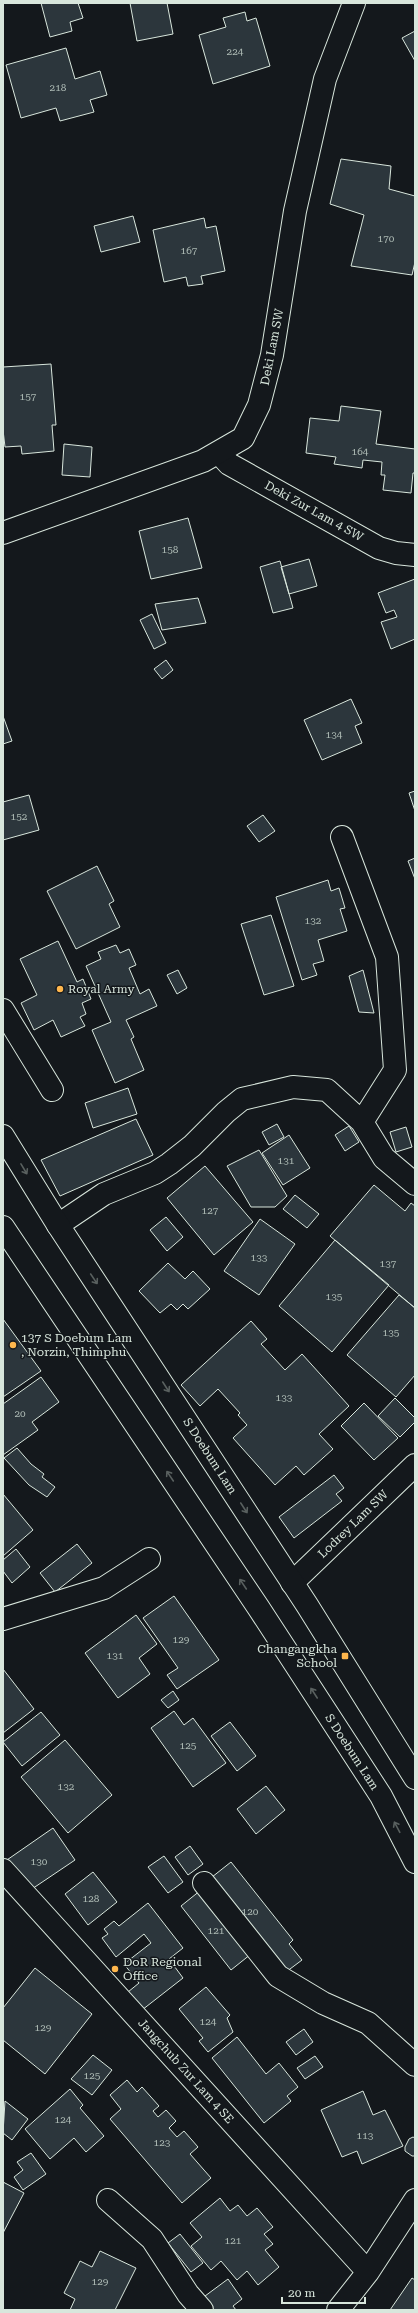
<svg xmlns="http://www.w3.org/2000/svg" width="418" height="2313" viewBox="0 0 418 2313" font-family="'Roboto Serif',serif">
<rect width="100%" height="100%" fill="#14181c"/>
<!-- building -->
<path fill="#2c363c" stroke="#d8e6dc" d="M41 3H78L83 18 70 22 72 31 50 37Z
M130 3H167L173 34 137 41Z
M245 12 247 21 256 18 270 66 213 84 199 35 226 27 223 18Z
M415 31V61L402 38Z
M66 48 75 79 100 71 107 95 90 100 94 112 60 121 56 108 21 118 6 65Z
M341 159 391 166 389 189 415 196V262L412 275 351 266 364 215 330 204Z
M133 216 140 242 101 252 94 226Z
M204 218 206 228 216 226 225 271 201 276 203 284 188 286 186 277 164 282 153 230Z
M51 364 56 425H52L54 451 22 454 21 446 5 447 3 430V367Z
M341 406 381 411 376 444 415 449V473H413L411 493 383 490 385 475H381L382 462 363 460 362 468 334 464 336 457 306 453 310 418 339 421Z
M64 444 92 447 90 477 62 475Z
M188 518 202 568 151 579 139 531Z
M309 559 317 586 289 594 281 567Z
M280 561 293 608 273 613 260 567Z
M415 579V639L391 649 381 622 397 617 394 610 386 613 378 593Z
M198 598 206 623 162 630 155 604Z
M152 614 166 643 154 649 140 620Z
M166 660 173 670 162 679 154 669Z
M351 699 362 723 355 726 362 743 322 760 304 720Z
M3 716 12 741 3 744Z
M415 791V811L409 793Z
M29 795 39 830 3 840V802Z
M263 815 275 831 259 842 247 826Z
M415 858V879L408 861Z
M97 866 114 901 109 904 120 927 76 949 47 891Z
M328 880 331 891 339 888 345 908 340 909 347 931 318 940 324 961 313 964 317 975 302 980 276 897Z
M271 915 294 986 264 995 241 924Z
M58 941 77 982 83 979 91 999 82 1003 86 1014 80 1017 85 1026 61 1037 53 1020 34 1030 21 1003 37 995 20 959Z
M116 945 120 953 129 949 136 965 129 968 140 994 149 989 157 1006 126 1020 134 1037 131 1039 144 1070 115 1083 92 1030 111 1022 86 966 101 959 98 952Z
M178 970 187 988 177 994 167 975Z
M363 970 374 1013 359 1012 349 976Z
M128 1088 137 1114 93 1128 85 1103Z
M136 1119 153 1155 60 1196 41 1160Z
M277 1124 284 1137 269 1145 262 1132Z
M349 1126 359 1142 345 1151 335 1135Z
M406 1127 412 1147 396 1152 390 1132Z
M289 1135 310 1168 283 1185 262 1153Z
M259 1150 287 1196 275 1207H251L227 1166Z
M205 1166 253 1222 214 1255 167 1198Z
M374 1185 405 1211 411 1203 415 1206V1308L330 1236Z
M295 1195 319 1214 307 1228 283 1209Z
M166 1217 183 1237 167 1251 150 1230Z
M260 1219 295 1244 259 1295 224 1271Z
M335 1240 389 1285 332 1352 279 1306Z
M168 1263 185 1279 193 1271 210 1289 188 1309 183 1304 177 1310 171 1304 160 1313 139 1291Z
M399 1295 415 1308V1375L396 1397 347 1355Z
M3 1319 41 1371 3 1397Z
M251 1321 267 1339 261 1344 285 1370 302 1354 349 1406 319 1434 333 1449 304 1475 296 1466 275 1485 233 1438 247 1425 238 1415 240 1413 218 1389 200 1406 181 1385Z
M41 1377 59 1402 32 1422 38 1430 3 1455V1404Z
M395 1398 415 1418V1422L400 1437 378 1416Z
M364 1403 398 1438 374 1460 341 1426Z
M17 1448 31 1464 44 1474 42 1477 55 1487 47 1497 29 1485 4 1458Z
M334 1475 344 1488 336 1494 342 1501 294 1538 279 1517Z
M3 1494 33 1530 3 1556Z
M77 1544 92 1563 55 1592 40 1573Z
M16 1549 30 1567 12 1583 3 1571V1560Z
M174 1596 219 1660 177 1689 167 1675 178 1668 143 1618Z
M136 1615 157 1644 139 1658 150 1674 118 1698 85 1653Z
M3 1669 34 1709 3 1733Z
M173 1691 179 1700 168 1708 161 1700Z
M174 1711 184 1725 193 1718 226 1763 193 1787 151 1728Z
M41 1712 60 1735 22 1766 3 1742Z
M230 1722 256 1756 237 1771 211 1736Z
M65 1740 112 1795 68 1833 21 1777Z
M266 1786 285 1810 256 1834 237 1809Z
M53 1828 75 1860 26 1893 4 1862Z
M190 1846 203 1864 188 1875 175 1857Z
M164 1856 183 1882 168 1893 148 1867Z
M231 1862 293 1940 289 1944 302 1960 282 1975 207 1881Z
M93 1872 117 1902 88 1925 65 1894Z
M201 1890 251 1954 231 1970 181 1906Z
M148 1903 183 1948 169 1959 183 1978 142 2010 128 1992 139 1983 124 1964 151 1943 144 1934 116 1957 102 1938 108 1934 104 1929 114 1921 119 1926Z
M35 1968 92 2014 45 2074 3 2040V2008Z
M206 1987 230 2015 227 2018 233 2032 208 2052 199 2041 203 2038 179 2009Z
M304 2029 313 2042 296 2055 286 2042Z
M237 2037 266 2074 279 2063 298 2087 287 2096 291 2101 264 2123 212 2058Z
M93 2055 112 2070 92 2095 71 2079Z
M315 2056 323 2067 305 2079 297 2068Z
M127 2080 137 2092 142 2087 159 2106 153 2111 158 2117 166 2110 176 2121 169 2128 177 2137 184 2131 198 2147 190 2154 211 2178 182 2203 110 2119 121 2109 110 2095Z
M70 2089 83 2105 80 2108 104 2136 86 2152 74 2138 50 2159 25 2129Z
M363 2091 373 2115 385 2110 403 2146 362 2164 357 2151 342 2157 321 2110Z
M5 2101 28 2119 12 2140 3 2133Z
M413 2137 415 2138V2156H412L405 2151V2147L409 2139Z
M31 2153 46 2174 23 2190 14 2177 23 2170 17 2162Z
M3 2182 24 2193 3 2233Z
M220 2198 230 2211 238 2205 247 2216 257 2208 273 2227 264 2234 273 2244 265 2250 279 2267 258 2285 247 2271 237 2280 221 2261 211 2270 191 2246 202 2237 190 2223Z
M180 2234 203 2263 191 2272 168 2243Z
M100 2251 136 2268 115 2310H70L75 2299 64 2293 80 2261 92 2267Z
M412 2278 415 2280V2310H390Z
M228 2279 242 2299 233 2306 236 2310H209L201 2299Z"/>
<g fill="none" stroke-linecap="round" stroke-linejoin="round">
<!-- minor casing -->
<g stroke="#d8e6dc" stroke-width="24">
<path id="minor" d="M219 453 229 464 379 548 396 553 415 555
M342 837 387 957 395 1070 362 1122
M3 1010 52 1090
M58 1225 104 1194 155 1173 169 1164 192 1146 226 1112 242 1099 293 1087 327 1090 362 1122 384 1158 415 1184
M292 1583 415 1465
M3 1619 104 1588 149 1559
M3 1870 368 2272
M204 1883 278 1976 323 2003 368 2023 415 2065
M108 2200 152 2239 188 2294 202 2310
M338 2310 368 2272 415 2200"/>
</g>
<!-- secondary casing -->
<g stroke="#d8e6dc" stroke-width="24">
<path id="secondary" d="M3 533 203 461 243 438 259 405 272 355 295 211 325 79 354 3
M3 1136 58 1225 307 1605 415 1778
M3 1227 258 1607 381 1796 415 1862"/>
</g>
<!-- minor -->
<use href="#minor" stroke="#14181c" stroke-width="22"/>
<!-- secondary -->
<use href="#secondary" stroke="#14181c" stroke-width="22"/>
</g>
<!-- one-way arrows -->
<defs><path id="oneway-shaft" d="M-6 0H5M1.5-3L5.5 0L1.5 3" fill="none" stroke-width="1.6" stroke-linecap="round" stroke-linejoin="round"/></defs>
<g stroke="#59605f">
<use href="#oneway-shaft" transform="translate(24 1169) rotate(59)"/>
<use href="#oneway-shaft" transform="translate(94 1279) rotate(56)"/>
<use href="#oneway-shaft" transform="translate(166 1387) rotate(57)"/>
<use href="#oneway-shaft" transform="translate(170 1476) rotate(-124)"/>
<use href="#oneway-shaft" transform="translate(244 1508) rotate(57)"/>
<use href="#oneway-shaft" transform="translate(243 1584) rotate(-124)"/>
<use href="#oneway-shaft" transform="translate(314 1693) rotate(-123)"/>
<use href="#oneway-shaft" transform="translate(397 1827) rotate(-118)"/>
</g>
<!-- markers -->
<g fill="#ffb74d" stroke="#14181c" stroke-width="1.5">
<circle cx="60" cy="989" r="4"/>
<circle cx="13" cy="1345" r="4"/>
<rect x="341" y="1652" width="8" height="8" rx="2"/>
<circle cx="115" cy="1969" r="4"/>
</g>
<g text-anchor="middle" stroke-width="3" stroke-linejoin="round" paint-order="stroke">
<!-- number labels -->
<g font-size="10" fill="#adbab4">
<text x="235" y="55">224</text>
<text x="58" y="91">218</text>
<text x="386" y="242">170</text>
<text x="189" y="254">167</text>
<text x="28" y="400">157</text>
<text x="360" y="455">164</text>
<text x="170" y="553">158</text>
<text x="334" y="738">134</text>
<text x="19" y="820">152</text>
<text x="313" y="924">132</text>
<text x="286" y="1164">131</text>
<text x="210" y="1214">127</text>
<text x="259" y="1261">133</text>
<text x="388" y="1267">137</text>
<text x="334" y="1300">135</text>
<text x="391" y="1336">135</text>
<text x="284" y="1401">133</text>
<text x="20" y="1417">20</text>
<text x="181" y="1643">129</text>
<text x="115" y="1659">131</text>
<text x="188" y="1749">125</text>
<text x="66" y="1790">132</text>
<text x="39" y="1865">130</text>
<text x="91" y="1902">128</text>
<text x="250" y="1915">120</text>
<text x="216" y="1934">121</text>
<text x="208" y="2025">124</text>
<text x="43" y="2031">129</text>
<text x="92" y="2079">125</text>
<text x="63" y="2123">124</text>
<text x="365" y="2139">113</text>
<text x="162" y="2146">123</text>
<text x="233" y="2244">121</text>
<text x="100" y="2285">129</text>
</g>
<!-- street labels -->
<g font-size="12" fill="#d8e6dc" stroke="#14181c">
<text transform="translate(272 347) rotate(-79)" y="4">Deki Lam SW</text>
<text transform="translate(314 511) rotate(29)" y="4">Deki Zur Lam 4 SW</text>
<text transform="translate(210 1456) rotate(57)" y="4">S Doebum Lam</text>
<text transform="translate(353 1524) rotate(-44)" y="4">Lodrey Lam SW</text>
<text transform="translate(352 1752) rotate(57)" y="4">S Doebum Lam</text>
<text transform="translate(186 2071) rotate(48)" y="4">Jangchub Zur Lam 4 SE</text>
</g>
<!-- poi labels -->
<g font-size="12" fill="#d8e6dc" stroke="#14181c" text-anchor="start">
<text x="68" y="993">Royal Army</text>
<text x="21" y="1342">137 S Doebum Lam<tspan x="21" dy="14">, Norzin, Thimphu</tspan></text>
<text x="337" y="1653" text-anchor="end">Changangkha<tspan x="337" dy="14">School</tspan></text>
<text x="123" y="1966">DoR Regional<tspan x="123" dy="14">Office</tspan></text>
</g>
</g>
<!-- border -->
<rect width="418" height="2313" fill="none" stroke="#d8e6dc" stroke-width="8"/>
<!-- scale -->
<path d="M282 2297v6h83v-6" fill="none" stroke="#d8e6dc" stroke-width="2"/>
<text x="288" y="2297" font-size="12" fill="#d8e6dc" stroke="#14181c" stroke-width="3" paint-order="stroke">20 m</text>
</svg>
